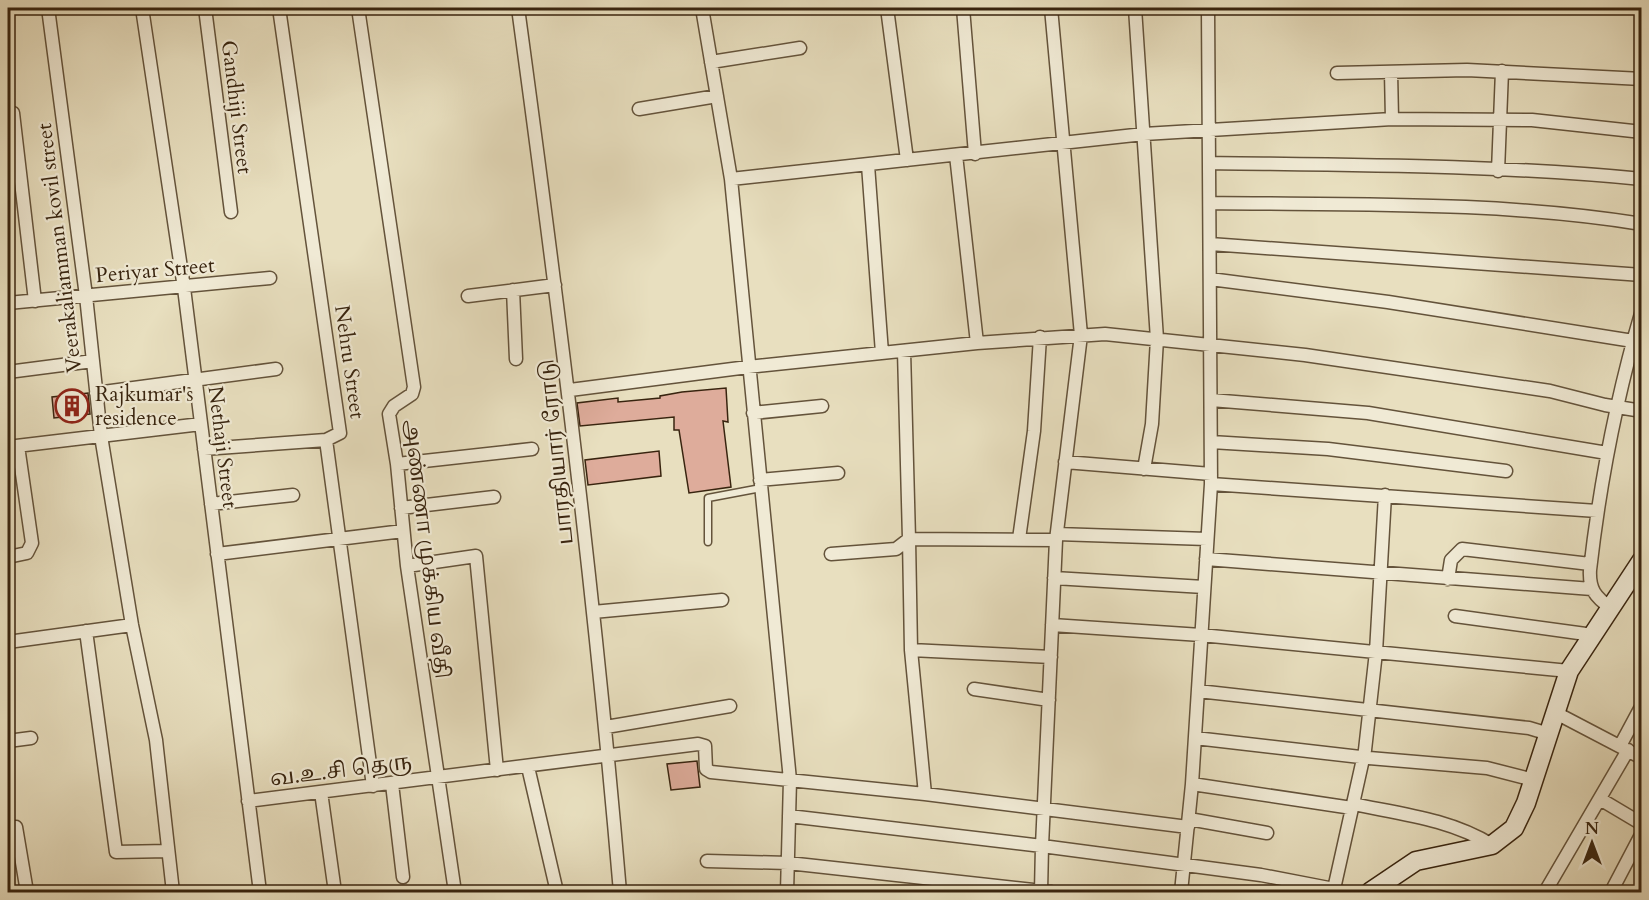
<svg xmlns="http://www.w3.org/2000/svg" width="1649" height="900" viewBox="0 0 1649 900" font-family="Cardo,'Noto Serif Tamil',serif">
<rect width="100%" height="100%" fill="#e8dfbf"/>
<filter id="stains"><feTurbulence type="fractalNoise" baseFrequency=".00333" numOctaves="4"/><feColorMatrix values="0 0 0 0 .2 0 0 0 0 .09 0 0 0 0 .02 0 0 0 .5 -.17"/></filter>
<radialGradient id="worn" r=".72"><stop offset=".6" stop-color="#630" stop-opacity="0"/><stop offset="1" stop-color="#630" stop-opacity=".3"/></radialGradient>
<!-- building -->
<path fill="#deac9b" stroke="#38240f" stroke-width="1.5" d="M726 388 728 422 723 421 731 487 689 493 679 430H674V417L580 426 577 403 618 398V402L660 398V396L682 392Z
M88 393 90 414 54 418 52 397Z
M659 451 661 476 588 485 585 460Z
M697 761 700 787 671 790 667 764Z"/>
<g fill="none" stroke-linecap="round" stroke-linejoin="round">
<!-- lane casing -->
<g stroke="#64533b" stroke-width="9">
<path id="lane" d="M708 542V498L761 488"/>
</g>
<!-- street casing -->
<g stroke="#64533b" stroke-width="15">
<path id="street" d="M48 8 86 296 101 436 132 625 156 740 173 892
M142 8 184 288 260 892
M205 8 231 212
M279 8 340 433 326 440 373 786
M358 8 414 387 412 394 394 406 389 414 397 464 407 566 455 892
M518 8C558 302 595 596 620 892
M702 8 731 179 790 780 787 892
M887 8 907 160
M963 8 975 154
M1135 8 1157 339 1152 424 1144 469
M711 62 800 48
M1391 72 1392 119
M1337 73 1467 70 1642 79
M639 109 717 96
M13 113 35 301
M956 155 977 343
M1210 163C1353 165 1499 165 1642 179
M868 165 882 353
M1498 171 1502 71
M731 179 1144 134 1392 119 1532 120 1642 132
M1210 203C1353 205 1500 201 1642 224
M1210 244 1642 275
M1210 279 1388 302 1633 341
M513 290 516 359
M468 296 555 285
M8 303 270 278
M904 351 909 539 1056 540
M8 372 93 361
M570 390 748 367 977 343 1105 334 1305 355 1550 391 1605 405 1642 411
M96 393 276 369
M1211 400 1368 413 1607 453
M753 413 822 406
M1211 442 1328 449 1506 471
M8 447 201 424
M204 449 326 440
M1065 462 1211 474
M397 464 532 449
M760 480 838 473
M1211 484 1597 511
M211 504 293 495
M401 508 494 497
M1057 534 1207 539
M909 539 911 650 925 794
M1019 539 1034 431 1040 337
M217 554 403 531
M831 554 896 549 909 539
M8 557 27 553 32 543 18 446
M1206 559 1592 589
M407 566 476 556 497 770
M1054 578 1204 587
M1448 579 1451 560 1462 549 1590 564
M1611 608C1595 597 1589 589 1590 570 1600 482 1617 395 1642 310
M593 612 722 600
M1455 616 1593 635
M1052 625 1201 635 1569 671
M86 631 116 852 168 851
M8 642 132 625
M911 650 1051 657
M974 689 1049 700
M1198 691 1529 728 1549 734
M1556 713 1642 758
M606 727 730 706
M1195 738 1369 758 1487 768 1534 780
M8 741 31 738
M1620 746 1642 705
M528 767 557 892
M392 784 403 877
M1192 784 1352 808
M321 792 335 892
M1600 799 1642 824
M248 801 698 744 705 746 706 769 711 772 925 794 1188 827
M1353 804C1401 814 1450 819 1492 845
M789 816 1042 846 1056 540 1081 335 1051 8
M1189 819 1267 833
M8 828 16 827 27 892
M707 861 788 863 1051 892
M1041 892 1042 846 1261 875 1334 889
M1181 892 1192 784 1211 484 1208 8
M1341 892 1334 889 1365 750 1376 652 1385 495
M1545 892 1628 750
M1611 892 1642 833"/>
</g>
<!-- secondary casing -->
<g stroke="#38240f" stroke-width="21">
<path id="secondary" d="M1370 892 1416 861 1492 845 1514 828 1526 803 1569 671 1642 560"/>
</g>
<!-- lane -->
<use href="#lane" stroke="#f0ead5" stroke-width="6"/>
<!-- street -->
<use href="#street" stroke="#f0ead5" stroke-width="12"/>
<!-- secondary -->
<use href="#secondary" stroke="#f0ead5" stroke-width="18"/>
</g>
<!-- icons -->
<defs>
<g id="building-ring" transform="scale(1.725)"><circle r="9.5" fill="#f0ead5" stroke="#8f2418" stroke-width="1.5"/><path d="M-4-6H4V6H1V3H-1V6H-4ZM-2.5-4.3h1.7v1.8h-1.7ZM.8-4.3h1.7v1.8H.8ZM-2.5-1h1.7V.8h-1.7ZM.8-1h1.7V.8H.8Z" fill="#8f2418"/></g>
</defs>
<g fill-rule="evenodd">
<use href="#building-ring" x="72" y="406"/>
</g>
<g text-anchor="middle" stroke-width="4.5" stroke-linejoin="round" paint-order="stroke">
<!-- street labels -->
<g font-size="21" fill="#38240f" stroke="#f0ead5">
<text transform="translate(237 107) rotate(83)" y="7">Gandhiji Street</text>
<text transform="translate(59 248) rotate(-97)" y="7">Veerakaliamman kovil street</text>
<text transform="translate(155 270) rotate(-5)" y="7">Periyar Street</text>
<text transform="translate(350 362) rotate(82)" y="7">Nehru Street</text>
<text transform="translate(223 447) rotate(83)" y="7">Nethaji Street</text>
<text transform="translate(556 452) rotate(-96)" y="7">பாரதியார் ரோடு</text>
<text transform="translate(427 549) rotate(83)" y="7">அண்ணா முக்கிய வீதி</text>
<text transform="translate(341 770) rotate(-7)" y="7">வ.உ.சி தெரு</text>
</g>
<!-- poi labels -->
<g font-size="21" fill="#38240f" stroke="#f0ead5" text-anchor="start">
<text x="95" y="401">Rajkumar's<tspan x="95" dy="24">residence</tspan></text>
</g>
</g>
<!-- margin -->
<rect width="1649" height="900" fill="none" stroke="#e8dfbf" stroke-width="30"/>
<rect x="9" y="9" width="1631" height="882" fill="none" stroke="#38240f" stroke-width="3"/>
<rect x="15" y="15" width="1619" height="870" fill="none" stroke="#38240f" stroke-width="1.5"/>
<!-- north arrow -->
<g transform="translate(1592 843)" stroke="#f0ead5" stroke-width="4.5" paint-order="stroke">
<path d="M0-4.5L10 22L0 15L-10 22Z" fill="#38240f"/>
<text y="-9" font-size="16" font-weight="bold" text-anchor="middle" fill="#38240f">N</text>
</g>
<rect width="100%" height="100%" filter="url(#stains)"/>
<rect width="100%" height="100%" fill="url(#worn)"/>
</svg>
